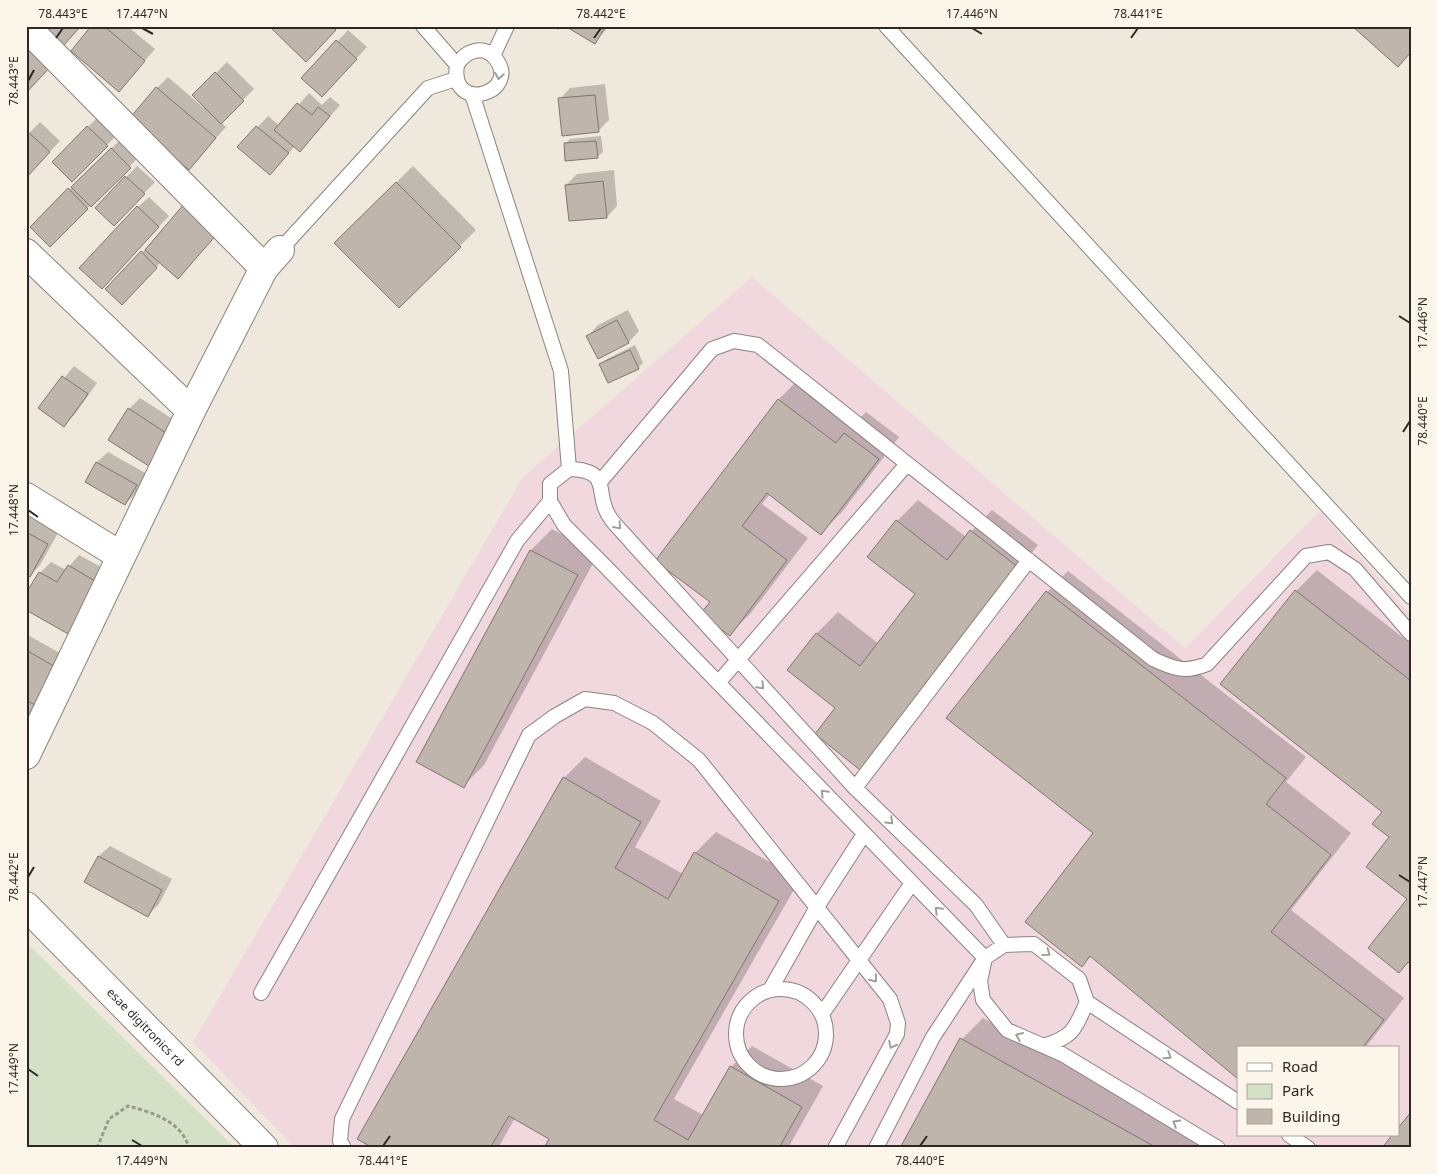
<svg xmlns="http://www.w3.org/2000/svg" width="1437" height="1174" viewBox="0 0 1437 1174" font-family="'Noto Sans',sans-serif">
<rect width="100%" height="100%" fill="#efe8dd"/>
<!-- medical -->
<path fill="#f1d7de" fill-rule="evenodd" d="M752 277 1185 648 1320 511 1411 615V1148H295L193 1042 523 477ZM1238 1048H1398V1135H1238Z"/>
<!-- green -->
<path fill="#d4e1c7" d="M27 943 235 1148H26Z"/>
<!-- shadow -->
<path fill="#0003" d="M93 26H127L155 49 119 90Z
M552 26H562L558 30Z
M568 26H609L594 43Z
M348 30 367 47 332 85 303 78Z
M227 62 254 89 221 122 226 127 189 168 157 88 168 77 204 108 205 107 194 95Z
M605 84 609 120 598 131 560 99 570 88Z
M309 93 322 105 330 97 340 105 311 139 295 146 280 163 239 147 268 116 280 126Z
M99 116 118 134 72 180 53 162Z
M40 122 60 141 26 177V136Z
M601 136 603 152 597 157 565 144 570 139Z
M122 138 140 156 50 245 31 227Z
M137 166 155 182 124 214 96 208Z
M413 166 476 230 399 307 335 243Z
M614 170 617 206 607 217 566 185 577 174Z
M149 197 169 216 112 276 138 207Z
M228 222 178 277 161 262 122 303 107 289 152 242Z
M628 310 639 331 629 342 599 357 588 336 598 325Z
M635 345 643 363 638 368 600 365 605 360Z
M74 366 97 383 75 414 64 425 40 408Z
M800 378 857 421 866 412 899 437 842 512 821 533 770 494 762 504 808 538 751 613 730 634 711 602 657 561 779 399Z
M140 398 182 425 162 456 129 409Z
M108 452 147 474 136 493 125 504 86 482 97 462Z
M918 500 966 537 992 510 1038 545 881 747 837 707 789 670 817 633 838 612 879 644 917 594 897 521Z
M26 515 58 533 40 565 30 576 26 574Z
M552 529 598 554 484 765 463 786 417 762 531 550Z
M79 555 110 572 81 623 26 596 40 573 51 562 66 570Z
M1317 570 1411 644V963L1409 962 1399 972 1408 898 1384 811 1296 591Z
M1068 571 1306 757 1286 782 1351 833 1291 910 1404 998 1365 1048H1238V1078L1092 955 1082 966 1095 833 1047 592Z
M26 634 67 657 26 730Z
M585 757 661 801 635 847 683 874 695 853 716 832 800 879 674 1099 703 1115 731 1067 752 1046 823 1086 788 1148H546L551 1138 515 1118 498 1148H375L564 778Z
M110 846 172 879 159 904 148 915 85 882 99 856Z
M983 1018 1216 1148H901L962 1039Z"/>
<!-- building -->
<path fill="#bfb5ad" stroke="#7f766e" d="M41 26H81L63 46Z
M91 26H104L145 61 119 92 71 51Z
M274 26H331L336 30 306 62 272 29Z
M565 26H606L595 44Z
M1352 26H1411V52L1398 67Z
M336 40 357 59 322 97 301 78Z
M31 46 52 65 26 93V50Z
M215 72 244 101 221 124 192 95Z
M156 87 216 138 189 170 129 119Z
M595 95 599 132 562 136 558 98Z
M297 103 312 115 318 107 330 116 300 152 274 130Z
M87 126 108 146 72 182 52 162Z
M256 126 289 153 270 175 237 147Z
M28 132 50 152 26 178V134Z
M596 141 598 158 565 161 564 143Z
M111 148 131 168 91 207 71 187Z
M125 176 145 194 114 226 95 208Z
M603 181 607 218 569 221 565 185Z
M396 182 461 247 399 308 334 243Z
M68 188 88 209 50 247 30 227Z
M184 204 218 233 178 279 145 250Z
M137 206 159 227 102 289 79 268Z
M141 251 157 268 122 305 105 289Z
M617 320 629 343 598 359 586 336Z
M630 350 639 369 608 383 599 364Z
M62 376 88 394 64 427 38 408Z
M778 399 836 443 844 433 879 459 821 535 767 493 742 526 787 560 730 636 700 614 710 602 655 561Z
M128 408 172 437 152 468 108 440Z
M96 462 137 485 125 505 85 482Z
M896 520 947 560 970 530 1018 567 860 770 815 734 835 708 787 670 816 633 860 666 915 594 867 557Z
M26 532 48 544 30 577 26 575Z
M530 550 578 575 464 788 416 762Z
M68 565 100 584 70 635 26 610V593L39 572 57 582Z
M1295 590 1411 681V965L1408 962 1399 973 1368 948 1407 899 1366 867 1389 837 1372 824 1382 812 1220 684Z
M1046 591 1286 778 1266 804 1331 855 1271 932 1384 1020 1362 1048H1238V1079L1090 956 1082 967 1025 922 1093 833 946 718Z
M26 650 57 668 35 705 26 700Z
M563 777 641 822 615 868 668 899 694 852 779 901 654 1120 688 1140 730 1066 802 1107 779 1148H544L549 1139 509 1116 490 1148H373L357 1139Z
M98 856 162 890 148 917 84 882Z
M960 1038 1157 1148H900Z
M1411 1112V1148H1382L1392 1135H1398V1128Z"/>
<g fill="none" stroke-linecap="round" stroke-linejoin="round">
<!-- lane casing -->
<g stroke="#8b847b" stroke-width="16">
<path id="lane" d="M423 26 457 65C449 116 523 92 495 58 483 44 465 51 457 65
M886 26 1411 597
M493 56 507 26
M472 94 561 371 569 469
M280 250 428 88 456 79
M600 482 712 349 734 341 758 345 1153 659C1174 669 1185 673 1207 664L1306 556 1329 552 1355 569 1411 634
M718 683 907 464
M855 788 1029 560
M736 1034a45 45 0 1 1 90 0a45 45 0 1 1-90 0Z
M770 990 817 907 864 834
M261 993 517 541 550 501
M822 1014 912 883
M1044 1046C1074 1036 1074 1030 1087 1002
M1289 1135 1308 1148
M344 1148 340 1141 342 1119 529 735 555 716 585 699 614 703 653 723 699 760 890 999 898 1023 897 1034 835 1148
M876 1148 933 1037 985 958 1004 945
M1218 1148 1062 1054 1007 1030 983 1000 980 981 985 958 604 565 564 525 550 501V484L569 469C613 470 594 493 609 516 615 526 625 534 632 543L855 788 976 905 1004 945 1034 944 1079 979 1087 1002 1238 1102"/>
</g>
<!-- street casing -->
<g stroke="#8b847b" stroke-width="30">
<g id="street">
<path d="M26 27 264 268"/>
<path d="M26 253 191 411"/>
<path d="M26 497 121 556"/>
<path d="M26 755 191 411 264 268 280 250"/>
<path id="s1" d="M26 906 264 1148"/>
</g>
</g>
<!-- path -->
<path stroke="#9c978f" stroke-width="3" stroke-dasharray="4 2.5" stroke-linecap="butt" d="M97 1148 109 1119 128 1106C151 1112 182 1121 189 1148"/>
<!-- lane -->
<use href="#lane" stroke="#fff" stroke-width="14"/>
<!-- street -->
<use href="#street" stroke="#fff" stroke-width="28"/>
</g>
<!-- one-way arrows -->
<defs><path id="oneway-chevron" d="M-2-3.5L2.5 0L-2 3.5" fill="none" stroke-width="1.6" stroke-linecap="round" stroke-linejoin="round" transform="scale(1.25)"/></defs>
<g stroke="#a09f9d">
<use href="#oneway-chevron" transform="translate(499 76) rotate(99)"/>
<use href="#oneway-chevron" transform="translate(618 526) rotate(49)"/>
<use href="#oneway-chevron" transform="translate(761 686) rotate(47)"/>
<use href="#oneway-chevron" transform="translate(824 793) rotate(-134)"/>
<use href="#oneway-chevron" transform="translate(890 821) rotate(44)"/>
<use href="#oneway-chevron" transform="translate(938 910) rotate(-134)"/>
<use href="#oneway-chevron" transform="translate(1047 953) rotate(36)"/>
<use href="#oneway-chevron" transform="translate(874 979) rotate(51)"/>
<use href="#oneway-chevron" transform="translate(1019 1036) rotate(-157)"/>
<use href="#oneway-chevron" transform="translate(892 1045) rotate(117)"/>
<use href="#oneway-chevron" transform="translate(1168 1056) rotate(33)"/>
<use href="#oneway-chevron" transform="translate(1176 1123) rotate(-149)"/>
</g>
<!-- ticks -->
<path fill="none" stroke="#2c2925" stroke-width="2" d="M142 28 153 34M972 28 982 34M56 38 63 28M594 38 601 28M1131 38 1138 28M28 81 34 70M1399 316 1410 323M1403 432 1410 421M28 510 38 517M1399 875 1410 882M28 877 34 867M28 1069 38 1076M132 1140 142 1146M383 1146 390 1136M920 1146 927 1136"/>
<g text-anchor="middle" stroke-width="4.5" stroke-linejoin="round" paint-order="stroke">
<!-- street labels -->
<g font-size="12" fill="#2c2925" stroke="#fcf5ea">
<text dy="4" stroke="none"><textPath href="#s1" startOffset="170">esae digitronics rd</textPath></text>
</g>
</g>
<!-- border -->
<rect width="1437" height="1174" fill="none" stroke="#fcf5ea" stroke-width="55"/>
<!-- legend -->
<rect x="1237" y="1046" width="162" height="90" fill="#fcf5ea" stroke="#a9a39b"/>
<rect x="1247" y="1063" width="25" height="8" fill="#ffffff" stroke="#a9a39b"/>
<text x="1282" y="1072" font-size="15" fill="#2c2925">Road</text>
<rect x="1247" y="1084" width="25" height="15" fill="#d4e1c7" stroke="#a9a39b"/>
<text x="1282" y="1096" font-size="15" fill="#2c2925">Park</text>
<rect x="1247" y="1109" width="25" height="15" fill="#bfb5ad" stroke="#a9a39b"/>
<text x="1282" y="1122" font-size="15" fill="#2c2925">Building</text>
<rect x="28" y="28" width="1382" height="1118" fill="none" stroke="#2c2925" stroke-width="2"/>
<g font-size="12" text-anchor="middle" fill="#2c2925">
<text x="63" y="18">78.443°E</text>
<text x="142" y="18">17.447°N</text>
<text x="601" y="18">78.442°E</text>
<text x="972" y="18">17.446°N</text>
<text x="1138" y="18">78.441°E</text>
<text transform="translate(14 81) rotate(-90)" y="4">78.443°E</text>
<text transform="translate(1423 323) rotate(-90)" y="4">17.446°N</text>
<text transform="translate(1423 421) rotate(-90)" y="4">78.440°E</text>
<text transform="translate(14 510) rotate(-90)" y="4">17.448°N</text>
<text transform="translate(14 877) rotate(-90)" y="4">78.442°E</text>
<text transform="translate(1423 882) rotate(-90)" y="4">17.447°N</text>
<text transform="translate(14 1069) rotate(-90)" y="4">17.449°N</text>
<text x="142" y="1165">17.449°N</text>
<text x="383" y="1165">78.441°E</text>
<text x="920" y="1165">78.440°E</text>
</g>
</svg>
